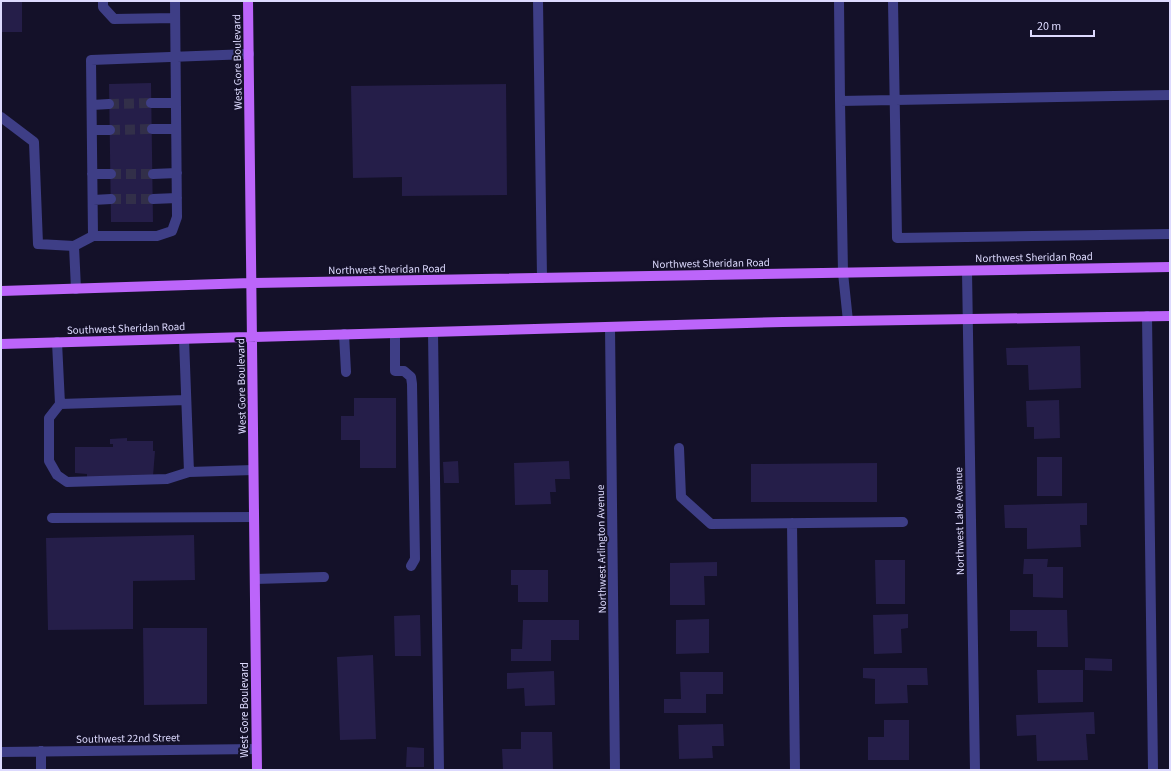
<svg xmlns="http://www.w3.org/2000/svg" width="1171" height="771" viewBox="0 0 1171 771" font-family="'Source Sans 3',sans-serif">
<rect width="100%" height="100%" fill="#141129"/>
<!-- building -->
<path fill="#251e49" d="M1 1H22V32H1Z
M151 83 153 222H111L109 84Z
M506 84 507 195 402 196V177L353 178 351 86Z
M1080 346 1081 388 1029 390 1028 365H1007L1006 348Z
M354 398H396V468H360V440H341V416H354Z
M1059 400 1060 438 1034 439V427H1027L1026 401Z
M127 438V441H153V451H155L153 476 87 479V474L75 473V447H113V444H110V439Z
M1037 457H1062V496H1037Z
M458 461 459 483H444L443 462Z
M569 461 570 479H555L556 492H550L551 504 515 505 514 463Z
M877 463V502H751V464Z
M1087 503V525H1080L1081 547 1027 549V528H1005L1004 505Z
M194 535 195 580 133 581V629L48 630 46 538Z
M1024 559H1048L1047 567H1063V598L1033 597V574H1023Z
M875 560H905V604H876Z
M717 562V576H704L705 605H670V563Z
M511 570H548V602H518V585H511Z
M1010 610H1067L1068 647H1037V631H1010Z
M908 614V628L901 629 902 653 874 654 873 615Z
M420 615 421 656H395L394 616Z
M709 619V653L676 654V620Z
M523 620H579V640H551V661H511V649H522Z
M143 628H207V704L144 705Z
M373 655 376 739 340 740 337 657Z
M1085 658 1112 659V671L1085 670Z
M863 668H927L928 685H907L908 703 875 704V679L863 678Z
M1037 670H1083V702L1038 703Z
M554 671 555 705 525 706 524 688 507 689V673Z
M680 672H723V694H706V713H664V699H681Z
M1094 712 1095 734H1086L1088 760 1037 761 1036 735 1017 736 1016 715Z
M884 720H909V760H868V737H884Z
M723 724 724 746H712L713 758 679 759 678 725Z
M521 732H552L553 769 503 770 502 749H521Z
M407 747 424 748V767H406Z"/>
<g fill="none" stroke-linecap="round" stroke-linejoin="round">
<!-- minor-tunnel -->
<path stroke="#322f49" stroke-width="10" stroke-dasharray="10 5" stroke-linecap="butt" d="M109 104 151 103
M110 130 152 129
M111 174H153
M111 199H153"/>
<!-- minor -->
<path stroke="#3e3e86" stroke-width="10" d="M103 1V7L114 19 175 18
M538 1 542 278
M839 1 840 101 1170 95
M893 1 897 238 1170 234
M840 101 843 273 848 321
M151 103H176
M92 105 109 104
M1 117 34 142 38 244 74 246
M152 129H176
M92 130H110
M92 174H111
M153 174 177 173
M153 199 177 198
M93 200 111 199
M93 236H157L172 231 177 217 175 1
M967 271 975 770
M76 289 74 246 93 236 91 60 249 54
M1147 316 1153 770
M610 327 615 770
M433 332 439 770
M344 334 346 372
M395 334V371H404L411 377 412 384 415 559 411 566
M184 339 189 472 253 470
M57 342 60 404 186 400
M60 404 49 418V461L57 475 67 482 167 479 189 472
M679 448 681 497 711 524 903 522
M52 518 254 517
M792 523 795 770
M255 579 324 577
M41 751V770
M1 752 256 749"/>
<!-- major -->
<path stroke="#bc65fa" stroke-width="10" d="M248 1 257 770
M1 291 251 283 1170 267
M1 344 783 322 1170 316"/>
</g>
<g text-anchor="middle" stroke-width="4" stroke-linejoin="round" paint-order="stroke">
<!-- street labels -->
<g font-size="11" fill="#dddafe" stroke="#141129">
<text transform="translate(237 62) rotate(-91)" y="4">West Gore Boulevard</text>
<text transform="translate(1034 257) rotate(-1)" y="4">Northwest Sheridan Road</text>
<text transform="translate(711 263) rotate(-1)" y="4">Northwest Sheridan Road</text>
<text transform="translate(387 269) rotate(-1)" y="4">Northwest Sheridan Road</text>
<text transform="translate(126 328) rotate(-2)" y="4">Southwest Sheridan Road</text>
<text transform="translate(241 386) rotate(-91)" y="4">West Gore Boulevard</text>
<text transform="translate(959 521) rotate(-91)" y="4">Northwest Lake Avenue</text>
<text transform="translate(601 549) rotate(-91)" y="4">Northwest Arlington Avenue</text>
<text transform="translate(244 710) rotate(-90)" y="4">West Gore Boulevard</text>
<text transform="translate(128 738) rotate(-1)" y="4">Southwest 22nd Street</text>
</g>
</g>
<!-- border -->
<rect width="1171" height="771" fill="none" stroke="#dddafe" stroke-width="4"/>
<!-- scale -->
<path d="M1031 30v6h63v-6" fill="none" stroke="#dddafe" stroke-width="2"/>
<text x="1037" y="30" font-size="12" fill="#dddafe" stroke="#141129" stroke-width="3" paint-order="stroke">20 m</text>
</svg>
